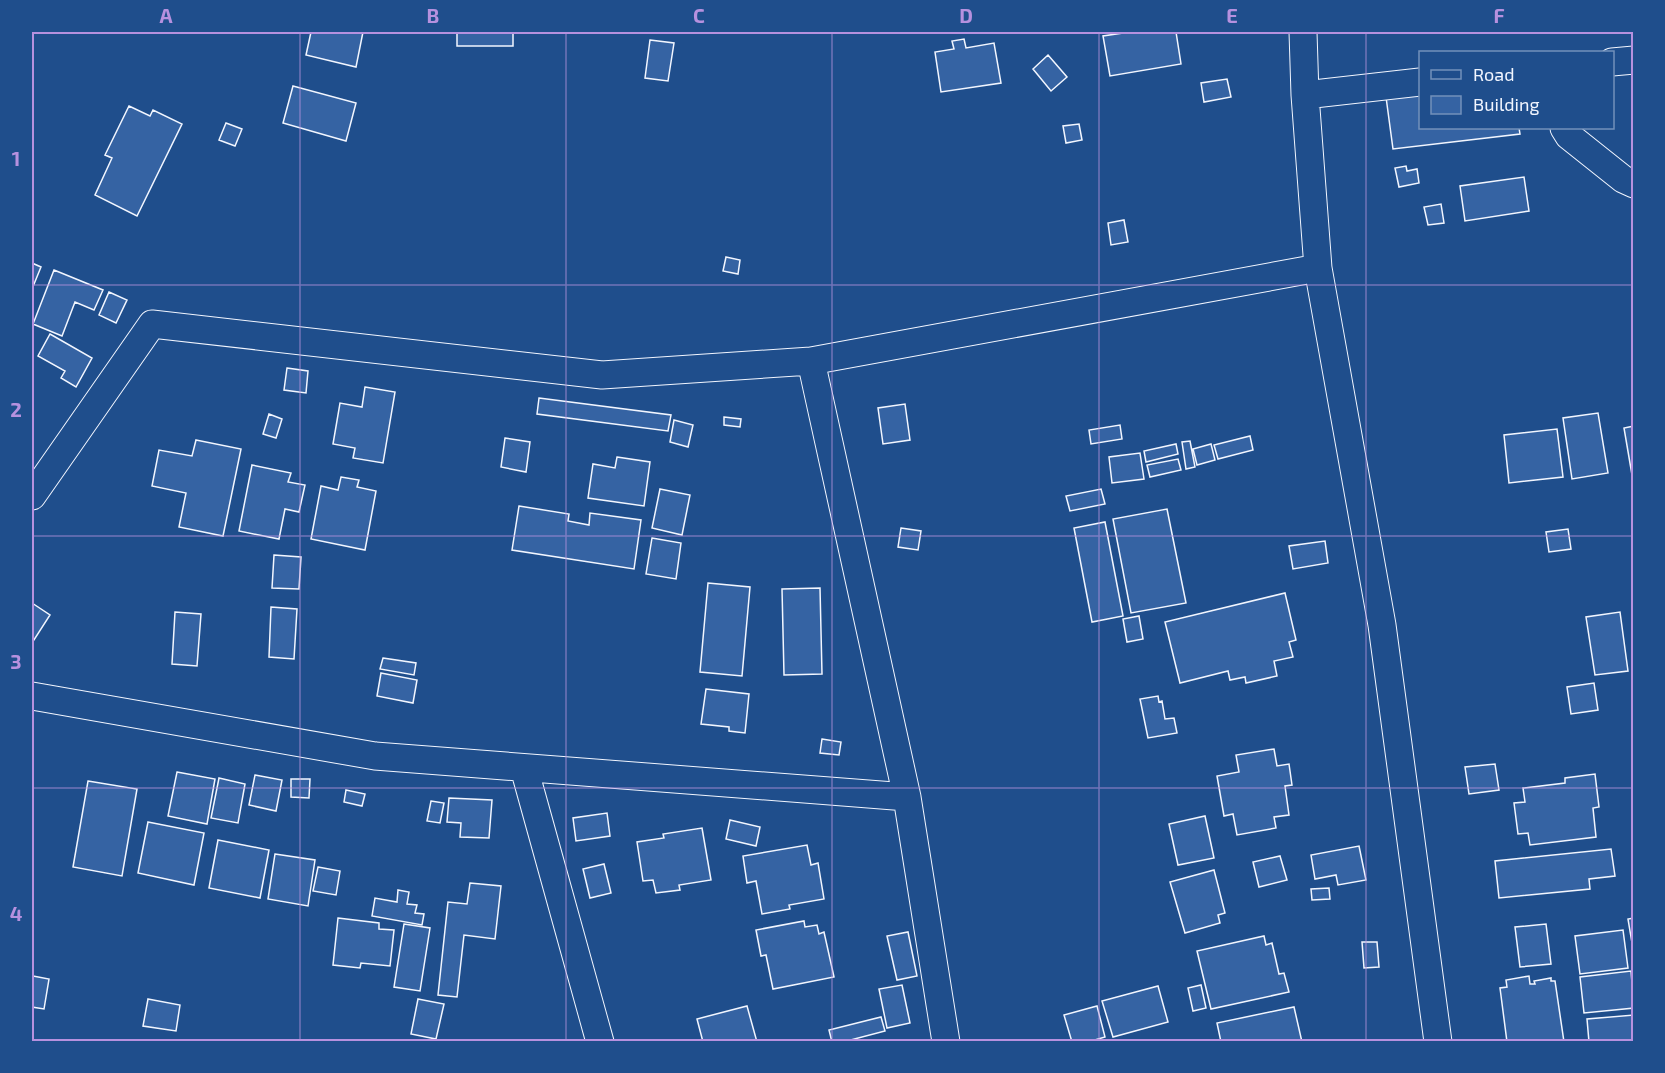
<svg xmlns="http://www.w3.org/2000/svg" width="1665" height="1073" viewBox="0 0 1665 1073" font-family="'Exo 2',sans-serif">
<rect width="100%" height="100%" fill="#1f4e8c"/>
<!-- building -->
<path fill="#3563a3" stroke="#f2f6ff" stroke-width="1.5" d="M311 32H363L356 67 306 55Z
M457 32H513V46H457Z
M1130 32H1176L1181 64 1110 76 1103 36Z
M964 39 966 48 994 43 1001 83 941 92 935 52 954 49 952 41Z
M650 40 674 43 668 81 645 78Z
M1048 55 1067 77 1051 91 1033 69Z
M1227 79 1231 97 1204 102 1201 83Z
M293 86 356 103 346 141 283 123Z
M1420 92V128H1519L1520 134 1393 149 1386 97Z
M129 106 150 116 153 110 182 124 137 216 95 195 112 158 105 155Z
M226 123 242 129 235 146 219 140Z
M1079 124 1082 140 1066 143 1063 126Z
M1406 166 1407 171 1417 169 1419 183 1399 187 1395 168Z
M1524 177 1529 211 1465 221 1460 186Z
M1441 204 1444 223 1428 225 1424 207Z
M1124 220 1128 242 1111 245 1108 223Z
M726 257 740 260 738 274 723 271Z
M32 263 41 267 32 289Z
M54 270 103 290 94 310 75 302 62 336 33 324Z
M109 292 127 300 116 323 99 315Z
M50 334 92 358 76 387 61 378 65 371 38 356Z
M287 368 308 371 306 393 284 390Z
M365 387 395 392 383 463 353 458 355 448 333 444 340 403 362 407Z
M539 398 671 415 668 431 537 414Z
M905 404 910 440 883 444 878 408Z
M1598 413 1608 473 1572 479 1563 418Z
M269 414 282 419 276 438 263 434Z
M724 417 741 419 740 427 724 425Z
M674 420 693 425 688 447 670 442Z
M1120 425 1122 439 1091 444 1089 430Z
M1634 426V475H1632L1624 428Z
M1557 429 1563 477 1509 483 1504 435Z
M1250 436 1253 450 1218 459 1214 445Z
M505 438 530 442 526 472 501 467Z
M196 440 241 449 223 536 179 527 186 493 152 486 159 450 192 456Z
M1190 441 1195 467 1186 469 1182 442Z
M1176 444 1178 454 1146 462 1144 451Z
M1211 444 1215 460 1197 465 1193 449Z
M1140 453 1144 479 1112 483 1109 457Z
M617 457 650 462 644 506 588 498 593 464 615 468Z
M1178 459 1181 470 1150 477 1147 465Z
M252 465 291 473 288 482 305 485 299 512 285 509 279 539 239 531Z
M341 477 359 480 357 487 376 491 365 550 311 539 321 486 338 490Z
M660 489 690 495 682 535 652 528Z
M1101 489 1105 504 1070 511 1066 496Z
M519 506 569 514 568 521 589 525 590 513 641 520 634 569 512 550Z
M1167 509 1186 603 1131 613 1113 519Z
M1105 522 1123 616 1092 622 1074 528Z
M901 528 921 531 918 550 898 547Z
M1568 529 1571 549 1549 552 1546 532Z
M652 538 681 543 676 579 646 574Z
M1325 541 1328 563 1293 569 1289 546Z
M274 555 301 557 299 589 272 588Z
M708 583 750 587 742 676 700 672Z
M820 588 822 674 784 675 782 589Z
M1285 593 1296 640 1289 642 1293 657 1274 661 1277 676 1246 683 1245 677 1230 680 1228 671 1180 683 1165 622Z
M32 603 50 615 32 643Z
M271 607 297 609 294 659 269 657Z
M175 612 201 614 197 666 172 664Z
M1620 612 1628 671 1595 675 1586 617Z
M1139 616 1143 639 1127 642 1123 619Z
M383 658 416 663 414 675 380 669Z
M381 673 417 680 413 703 377 696Z
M1594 683 1598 710 1571 714 1567 687Z
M706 689 749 694 745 733 729 731V727L701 724Z
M1158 696 1159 702 1162 701 1165 719 1174 718 1177 733 1148 738 1140 699Z
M822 739 841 742 839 755 820 753Z
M1274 749 1277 766 1289 764 1292 785 1285 786 1289 815 1274 817 1276 828 1237 835 1233 814 1224 816 1217 776 1239 772 1236 755Z
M1495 764 1499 790 1469 794 1465 767Z
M177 772 215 779 207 824 168 816Z
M1595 774 1599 807 1593 808 1596 837 1530 845 1528 833 1518 834 1514 803 1525 802 1523 788 1565 783V778Z
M255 775 282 780 276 811 249 805Z
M219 778 245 784 238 823 211 818Z
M291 779H310L309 798 291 797Z
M88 781 137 789 122 876 73 867Z
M346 790 365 794 362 806 344 802Z
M449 798 492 800 489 838 460 837 461 823 447 822Z
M431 801 444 803 440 823 427 821Z
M607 813 610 836 576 841 573 818Z
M1205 816 1214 858 1178 865 1169 824Z
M730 820 760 827 756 846 726 839Z
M148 822 204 833 194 885 138 873Z
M702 828 711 880 679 885 680 890 656 893 653 880 643 881 637 842 664 838 663 834Z
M218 840 269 850 260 898 209 888Z
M807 845 811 865 818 863 824 899 789 905 790 909 762 914 756 881 747 883 743 856Z
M1359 846 1366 880 1338 885 1336 875 1315 879 1311 855Z
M1611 849 1615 876 1589 879 1590 889 1499 898 1495 861Z
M275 854 315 860 308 906 268 899Z
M1280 856 1287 880 1259 887 1253 862Z
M604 864 611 893 590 898 583 869Z
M318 867 340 871 336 895 313 891Z
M1214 870 1225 913 1218 915 1220 923 1185 933 1170 882Z
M470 883 501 886 495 939 464 935 457 997 438 995 448 902 467 904Z
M1329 888 1330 899 1312 900 1311 889Z
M398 890 409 892 407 904 417 905 415 913 424 914 422 925 372 916 375 898 397 902Z
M338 918 379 923V929L394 930 390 966 361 963 360 968 333 965Z
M1634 918V955L1628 919Z
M804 921 805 927 817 925 819 934 824 932 834 977 773 989 766 955 761 956 756 930Z
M404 924 430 928 420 991 394 987Z
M1546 924 1551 964 1520 967 1515 927Z
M1623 930 1628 968 1580 974 1575 936Z
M908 932 917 976 897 980 887 936Z
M1264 936 1266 945 1272 943 1279 974 1284 973 1289 992 1211 1009 1197 951Z
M1362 942H1377L1379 967 1364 968Z
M1631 971 1634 1008 1584 1013 1580 977Z
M33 976 49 979 44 1009 32 1007Z
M1529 976 1530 984H1535L1534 981 1551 978V981H1555L1564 1042H1507L1500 988 1507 987 1506 980Z
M902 985 910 1023 887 1028 879 989Z
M1201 985 1206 1008 1193 1011 1188 988Z
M1158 986 1168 1022 1113 1037 1102 1001Z
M148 999 180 1005 176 1031 143 1026Z
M418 999 444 1004 436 1039 411 1034Z
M747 1006 757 1042H703L697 1019Z
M1097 1006 1105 1037 1088 1042H1072L1064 1015Z
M1294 1007 1302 1042H1221L1217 1023Z
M1634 1015V1042H1589L1587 1019Z
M881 1017 885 1031 843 1042H832L829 1030Z"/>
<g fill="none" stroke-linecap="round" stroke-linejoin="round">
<!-- minor casing -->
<g stroke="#f2f6ff" stroke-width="29">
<path id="minor" d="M1303 32 1305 95 1318 268 1382 625 1438 1042
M1612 62 1634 60
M1305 95 1420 82
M1564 128 1569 136 1623 179 1634 184
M811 361 907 797 946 1042
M32 496 152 324 602 375 811 361 1318 268
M32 696 375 756 907 797
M524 768 600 1042"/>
</g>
<!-- minor -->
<use href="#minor" stroke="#1f4e8c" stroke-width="27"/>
</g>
<!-- grid -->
<path fill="none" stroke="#b691df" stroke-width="1.5" stroke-opacity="0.55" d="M300 32V1042M566 32V1042M832 32V1042M1099 32V1042M1366 32V1042M32 285H1634M32 536H1634M32 788H1634"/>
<!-- border -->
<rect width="1665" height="1073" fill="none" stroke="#1f4e8c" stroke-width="66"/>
<!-- legend -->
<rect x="1419" y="51" width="195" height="78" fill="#1f4e8c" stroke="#7391ba" stroke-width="1.5"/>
<rect x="1431" y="70" width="30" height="9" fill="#1f4e8c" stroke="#7391ba" stroke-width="1.5"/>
<text x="1473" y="81" font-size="18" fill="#f2f6ff">Road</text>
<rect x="1431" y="96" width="30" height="18" fill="#3563a3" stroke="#7391ba" stroke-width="1.5"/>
<text x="1473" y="111" font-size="18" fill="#f2f6ff">Building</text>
<rect x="33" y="33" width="1599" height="1007" fill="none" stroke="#b691df" stroke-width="2"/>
<g font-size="20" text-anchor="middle" font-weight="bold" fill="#b691df">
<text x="166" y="23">A</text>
<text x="433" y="23">B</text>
<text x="699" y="23">C</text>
<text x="966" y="23">D</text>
<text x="1232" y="23">E</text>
<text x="1499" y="23">F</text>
<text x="16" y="166">1</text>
<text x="16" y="417">2</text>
<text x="16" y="669">3</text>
<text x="16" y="921">4</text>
</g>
</svg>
